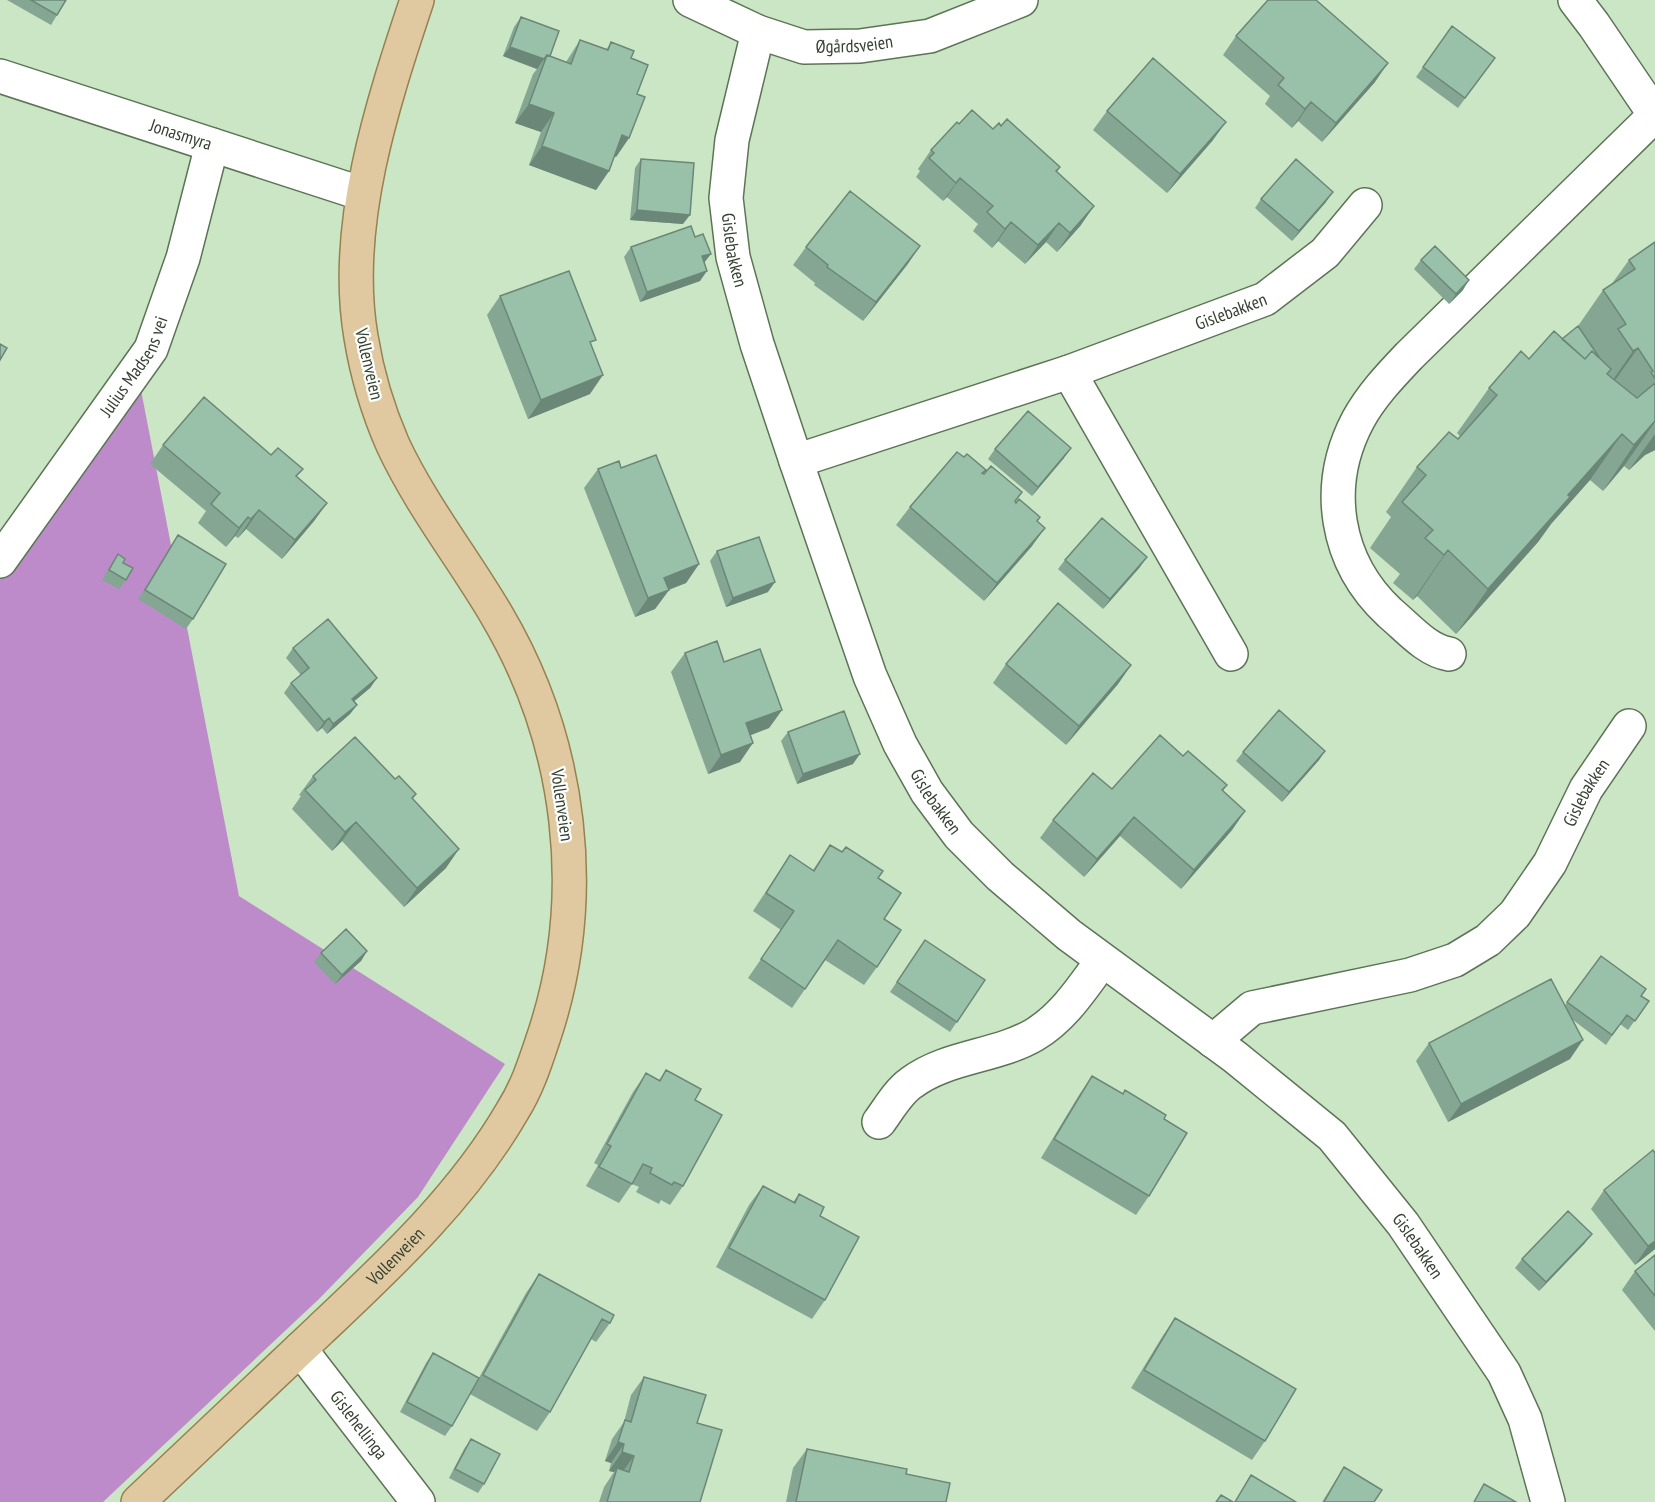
<svg xmlns="http://www.w3.org/2000/svg" width="1655" height="1502" viewBox="0 0 1655 1502" font-family="'PT Sans Narrow',sans-serif">
<rect width="100%" height="100%" fill="#cbe6c4"/>
<!-- forest -->
<path fill="#be8bca" d="M134 354 239 896 505 1064 418 1197 319 1299 103 1502H0V541Z"/>
<g fill="none" stroke-linecap="round" stroke-linejoin="round">
<!-- minor casing -->
<g stroke="#5c7456" stroke-width="36">
<g id="minor">
<path id="s1" d="M690 0 758 32 804 47 860 46 930 36 1021 0"/>
<path d="M1575 0 1594 25 1655 115"/>
<path id="s2" d="M758 32 732 140 726 198 733 257 757 344 796 461 870 676 900 744 927 792 959 835 1000 876 1069 935 1235 1057 1332 1136 1403 1224 1504 1373 1525 1419 1548 1502"/>
<path id="s3" d="M0 76 363 194"/>
<path d="M1069 372 1231 654"/>
<path id="s4" d="M796 461 1069 372 1265 299 1325 253 1365 205"/>
<path id="s5" d="M0 561 151 349 183 258 212 145"/>
<path d="M1449 654C1426 650 1408 628 1390 613 1335 562 1323 486 1358 420 1371 396 1390 376 1409 356L1655 115"/>
<path id="s6" d="M1213 1041 1252 1008 1410 975 1455 960 1488 940 1515 914 1550 863 1586 789 1629 726"/>
<path d="M879 1122C888 1110 898 1092 911 1083 947 1056 996 1057 1034 1035 1064 1017 1082 988 1102 961"/>
<path id="s7" d="M300 1349 418 1502"/>
</g>
</g>
<!-- major casing -->
<g stroke="#968151" stroke-width="36">
<g id="major">
<path id="s8" d="M138 1502C199 1445 259 1387 320 1330 391 1263 464 1195 513 1110 527 1088 535 1063 543 1039 591 898 572 742 496 614 463 558 421 505 393 445 378 411 367 374 361 337 342 227 382 105 417 0"/>
</g>
</g>
<!-- minor -->
<use href="#minor" stroke="#fff" stroke-width="33"/>
<!-- major -->
<use href="#major" stroke="#e0c8a0" stroke-width="33"/>
</g>
<!-- wall -->
<path fill="#84a692" d="M7 0H66L51 25Z
M521 17 550 56 566 62 580 40 606 50 611 42 631 58 637 94 629 138 616 157 614 156 609 171 596 190 529 165 541 132 515 123 533 74 537 69 503 56 514 27Z
M1452 26 1495 58 1458 108 1416 77Z
M1236 36 1375 82 1322 142 1298 121 1292 128 1265 104 1270 96 1223 55Z
M1107 111 1213 140 1167 193 1093 130Z
M959 124 993 129 1060 167 1057 172 1081 225 1057 252 1046 242 1025 264 998 241 992 248 973 231 978 224 947 197 943 201 916 177 920 171 918 169 931 150Z
M641 159 683 224 630 220 635 168Z
M1261 199 1326 202 1292 241 1255 208Z
M695 237 704 263 700 281 640 302 624 257 631 247Z
M1655 242V450L1645 455 1629 470 1624 466 1603 491 1590 480 1551 524 1538 542 1456 634 1417 596 1413 600 1393 583 1400 574 1370 548 1391 517 1386 512 1417 467 1458 439 1460 436 1457 433 1489 388 1529 359 1562 339 1578 326 1603 290 1611 285 1629 260Z
M920 246 907 265 863 321 814 285 815 283 793 265 806 247Z
M1421 260 1463 290 1449 304 1414 269Z
M500 296 590 394 528 419 487 315Z
M163 445 297 477 327 503 314 521 282 559 246 529 238 538 235 536 226 547 198 523 206 511 150 464Z
M995 449 1064 458 1032 496 988 459Z
M964 457 986 470 983 474 1037 521 1032 546 984 601 896 525 910 507Z
M621 468 699 564 686 583 669 590 655 609 635 617 584 488 598 469Z
M178 535 193 619 186 629 138 599Z
M717 551 768 592 726 607 710 561Z
M118 554 123 563 126 580 119 589 102 580 111 564Z
M1065 560 1140 567 1103 609 1058 569Z
M293 648 377 678 370 688 354 701 357 705 350 714 327 734 322 728 317 732 284 693 291 683 301 675 286 658Z
M685 653 724 662 782 710 769 728 750 735 740 762 708 774 671 672Z
M1006 664 1131 665 1118 684 1066 745 993 683Z
M788 732 853 764 797 784 781 741Z
M1325 751 1319 760 1282 802 1236 761 1243 752Z
M1183 756 1227 785 1223 791 1245 811 1232 830 1181 889 1120 836 1084 877 1040 838 1053 820 1112 789Z
M313 776 395 779 416 794 413 799 446 868 404 907 342 841 332 851 292 809 301 796 299 795Z
M830 845 878 878 884 919 877 967 864 985 825 960 792 1008 748 978 781 930 753 911 790 855 813 870Z
M925 940 985 980 950 1032 890 992Z
M367 951 361 961 335 984 314 962 321 953Z
M1601 956 1646 989 1641 996 1649 1001 1628 1030 1620 1024 1606 1045 1573 1020 1570 1059 1448 1122 1416 1061 1429 1043 1565 1005Z
M666 1070 695 1100 683 1186 670 1205 661 1200 659 1204 636 1192 639 1187 632 1184 619 1203 586 1186 598 1165 594 1163 633 1092 646 1073 659 1080Z
M1092 1076 1164 1119 1149 1196 1136 1215 1041 1158 1079 1095Z
M763 1186 793 1202 799 1194 820 1216 825 1300 812 1319 716 1267 749 1205Z
M1604 1190 1655 1249 1635 1265 1591 1209Z
M1585 1243 1539 1291 1515 1268 1522 1259Z
M1655 1255V1331L1622 1290 1635 1271Z
M539 1274 610 1323 596 1342 591 1339 550 1412 537 1431 470 1394 526 1293Z
M1175 1318 1265 1441 1252 1460 1131 1388 1162 1337Z
M433 1353 452 1426 445 1436 400 1412 426 1363Z
M644 1377 697 1423 700 1502H599L604 1487 614 1472 609 1471 611 1463 605 1461 612 1439 624 1422 631 1395Z
M471 1439 484 1484 478 1493 449 1478 464 1449Z
M807 1449 906 1474 946 1502H786L793 1468Z
M1344 1467 1374 1502H1322Z"/>
<!-- shaded-wall -->
<path fill="#6b8777" d="M510 47 544 59 537 69 503 56Z
M1388 63 1375 82 1322 142 1336 123Z
M1311 102 1298 121 1292 128 1305 109Z
M529 104 554 113 541 132 515 123Z
M1226 122 1213 140 1167 193 1180 174Z
M622 135 629 138 616 157 609 154Z
M542 146 609 171 596 190 529 165Z
M960 178 947 197 943 201 956 183Z
M1333 192 1326 202 1292 241 1299 231Z
M1094 206 1081 225 1057 252 1070 233Z
M637 210 690 215 683 224 630 220Z
M1011 222 998 241 992 248 1005 229Z
M1059 223 1046 242 1025 264 1038 245Z
M920 246 907 265 863 321 876 302Z
M711 254 704 263 702 256Z
M707 271 700 281 640 302 647 292Z
M1469 280 1463 290 1449 304 1456 294Z
M1638 348 1606 393 1601 397 1633 351Z
M603 375 590 394 528 419 541 400Z
M1655 422 1624 466 1603 491 1634 445Z
M1622 434 1590 480 1551 524 1538 542 1456 634 1488 589 1568 495Z
M1655 434V450L1645 455 1629 470Z
M1071 448 1064 458 1032 496 1038 487Z
M327 503 314 521 282 559 295 540Z
M259 510 246 529 238 538 251 519Z
M248 517 235 536 226 547 239 528Z
M1045 528 1032 546 984 601 997 583Z
M1448 550 1417 596 1413 600 1444 555Z
M1147 557 1140 567 1103 609 1110 599Z
M699 564 686 583 651 596 664 578Z
M775 582 768 592 726 607 733 598Z
M669 590 655 609 635 617 648 598Z
M1131 665 1118 684 1066 745 1079 726Z
M377 678 370 688 345 709 352 699Z
M357 705 350 714 327 734 333 724Z
M782 710 769 728 733 742 746 723Z
M329 718 322 728 317 732 324 722Z
M753 743 740 762 708 774 721 755Z
M1325 751 1319 760 1282 802 1289 792Z
M860 754 853 764 797 784 803 774Z
M1245 811 1232 830 1181 889 1194 870Z
M1134 817 1120 836 1084 877 1097 859Z
M356 822 342 841 332 851 345 832Z
M459 849 446 868 404 907 417 888Z
M367 951 361 961 335 984 342 975Z
M1583 1040 1570 1059 1448 1122 1461 1104Z
M1592 1234 1585 1243 1539 1291 1546 1282Z
M1655 1241V1249L1635 1265 1648 1246Z
M618 1442 624 1444 611 1463 605 1461Z
M622 1452 634 1456 621 1474 617 1468 614 1472 609 1471Z"/>
<!-- building -->
<path fill="#99c1aa" stroke="#6b8777" stroke-width="1.5" d="M31 0H66L57 15Z
M1268 0H1316L1388 63 1336 123 1311 102 1305 109 1278 85 1284 78 1236 36Z
M521 17 559 31 550 56 547 55 544 59 510 47Z
M1452 26 1495 58 1465 98 1423 67Z
M580 40 608 50 611 42 634 51 631 58 648 65 637 94 645 97 629 138 622 135 609 171 542 146 554 113 529 104 547 55 571 64Z
M1153 58 1226 122 1180 174 1107 111Z
M972 110 993 129 999 123 1001 126 1007 119 1060 167 1056 171 1094 206 1070 233 1059 223 1038 245 1011 222 1005 229 987 212 993 206 960 178 956 183 929 158 934 153 931 150 957 122 959 124Z
M641 159 694 163 690 215 637 210Z
M1296 159 1333 192 1299 231 1261 199Z
M850 191 920 246 876 302 827 267 828 265 806 247Z
M691 226 695 237 703 234 711 254 702 256 707 271 647 292 631 247Z
M1655 242V379L1651 372 1653 371 1638 348 1633 351 1618 329 1626 324 1603 290 1635 269 1629 260Z
M1435 246 1469 280 1456 294 1421 260Z
M569 271 596 340 590 342 603 375 541 400 500 296Z
M1578 326 1599 357H1598L1592 351 1585 359 1562 339Z
M1554 331 1585 359 1592 351 1611 369 1607 374 1637 398 1655 383V421L1634 445 1622 434 1568 495 1570 497 1488 589 1448 550 1444 555 1425 538 1433 530 1402 502 1426 475 1417 467 1449 432 1458 439 1497 395 1489 388 1521 351 1529 359Z
M0 344 7 348 0 360Z
M204 397 271 455 278 448 303 469 296 476 327 503 295 540 259 510 251 519 248 517 239 528 211 504 220 493 163 445Z
M1028 411 1071 448 1038 487 995 449Z
M957 452 964 457 967 454 986 470 982 473 984 474 991 466 1022 492 1015 501 1016 503 1019 499 1040 517 1037 521 1045 528 997 583 910 507Z
M656 455 699 564 664 578 669 590 648 598 598 469 619 461 621 468Z
M1102 518 1147 557 1110 599 1065 560Z
M178 535 226 564 193 619 145 590Z
M759 537 775 582 733 598 717 551Z
M118 554 125 559 123 563 133 568 126 580 109 570Z
M1058 603 1131 665 1079 726 1006 664Z
M328 619 377 678 352 699 357 705 333 724 329 718 324 722 291 683 309 668 293 648Z
M717 641 724 662 760 649 782 710 746 723 753 743 721 755 685 653Z
M1279 710 1325 751 1289 792 1243 752Z
M844 711 860 754 803 774 788 732Z
M1160 735 1183 756 1188 751 1227 785 1222 790 1245 811 1194 870 1134 817 1097 859 1053 820 1093 773 1112 789Z
M355 737 395 779 399 776 416 794 412 798 459 849 417 888 356 822 345 832 305 790 316 780 313 776Z
M830 845 842 852 846 847 883 871 878 878 901 893 884 919 901 930 877 967 838 940 805 989 761 959 794 911 766 893 790 855 814 871Z
M346 929 367 951 342 975 321 953Z
M925 940 985 980 957 1022 897 982Z
M1601 956 1646 989 1641 996 1649 1001 1635 1021 1627 1015 1612 1035 1567 1002Z
M1551 979 1583 1040 1461 1104 1429 1043Z
M666 1070 701 1089 695 1100 722 1115 683 1186 674 1182 672 1185 650 1173 652 1168 643 1164 632 1184 599 1167 611 1146 607 1144 646 1073 660 1081Z
M1092 1076 1123 1094 1125 1090 1166 1115 1164 1119 1187 1133 1149 1196 1054 1139Z
M1653 1150 1655 1153V1241L1648 1246 1604 1190Z
M763 1186 795 1203 799 1194 824 1207 820 1216 859 1237 825 1300 729 1248Z
M1568 1211 1592 1234 1546 1282 1522 1259Z
M1655 1255V1296L1635 1271Z
M539 1274 614 1315 610 1323 602 1319 550 1412 483 1375Z
M1175 1318 1296 1389 1265 1441 1144 1370Z
M433 1353 479 1378 452 1426 407 1402Z
M644 1377 706 1395 697 1423 722 1430 700 1502H607L617 1468 629 1472 634 1456 622 1452 624 1444 618 1442 625 1420 631 1422Z
M471 1439 500 1454 484 1484 455 1469Z
M807 1449 907 1469 906 1474 950 1483 946 1502H796Z
M1344 1467 1382 1490 1374 1502H1324Z
M1251 1475 1296 1502H1235Z
M1484 1484 1516 1502H1474Z
M1221 1495 1233 1502H1216Z"/>
<g text-anchor="middle" stroke-width="4.5" stroke-linejoin="round" paint-order="stroke">
<!-- street labels -->
<g font-size="18" fill="#354032" stroke="#fcfffb">
<text dy="6" stroke="none"><textPath href="#s1" startOffset="174">Øgårdsveien</textPath></text>
<text dy="6" stroke="none"><textPath href="#s3" startOffset="190">Jonasmyra</textPath></text>
<text dy="6" stroke="none"><textPath href="#s2" startOffset="222">Gislebakken</textPath></text>
<text dy="6" stroke="none"><textPath href="#s4" startOffset="460">Gislebakken</textPath></text>
<text transform="translate(369 364) rotate(77)" y="6">Vollenveien</text>
<text dy="6" stroke="none"><textPath href="#s5" startOffset="237">Julius Madsens vei</textPath></text>
<text dy="6" stroke="none"><textPath href="#s6" startOffset="477">Gislebakken</textPath></text>
<text dy="6" stroke="none"><textPath href="#s2" startOffset="812">Gislebakken</textPath></text>
<text transform="translate(562 805) rotate(82)" y="6">Vollenveien</text>
<text dy="6" stroke="none"><textPath href="#s2" startOffset="1472">Gislebakken</textPath></text>
<text dy="6" stroke="none"><textPath href="#s8" startOffset="356">Vollenveien</textPath></text>
<text dy="6" stroke="none"><textPath href="#s7" startOffset="96">Gislehellinga</textPath></text>
</g>
</g>
</svg>
